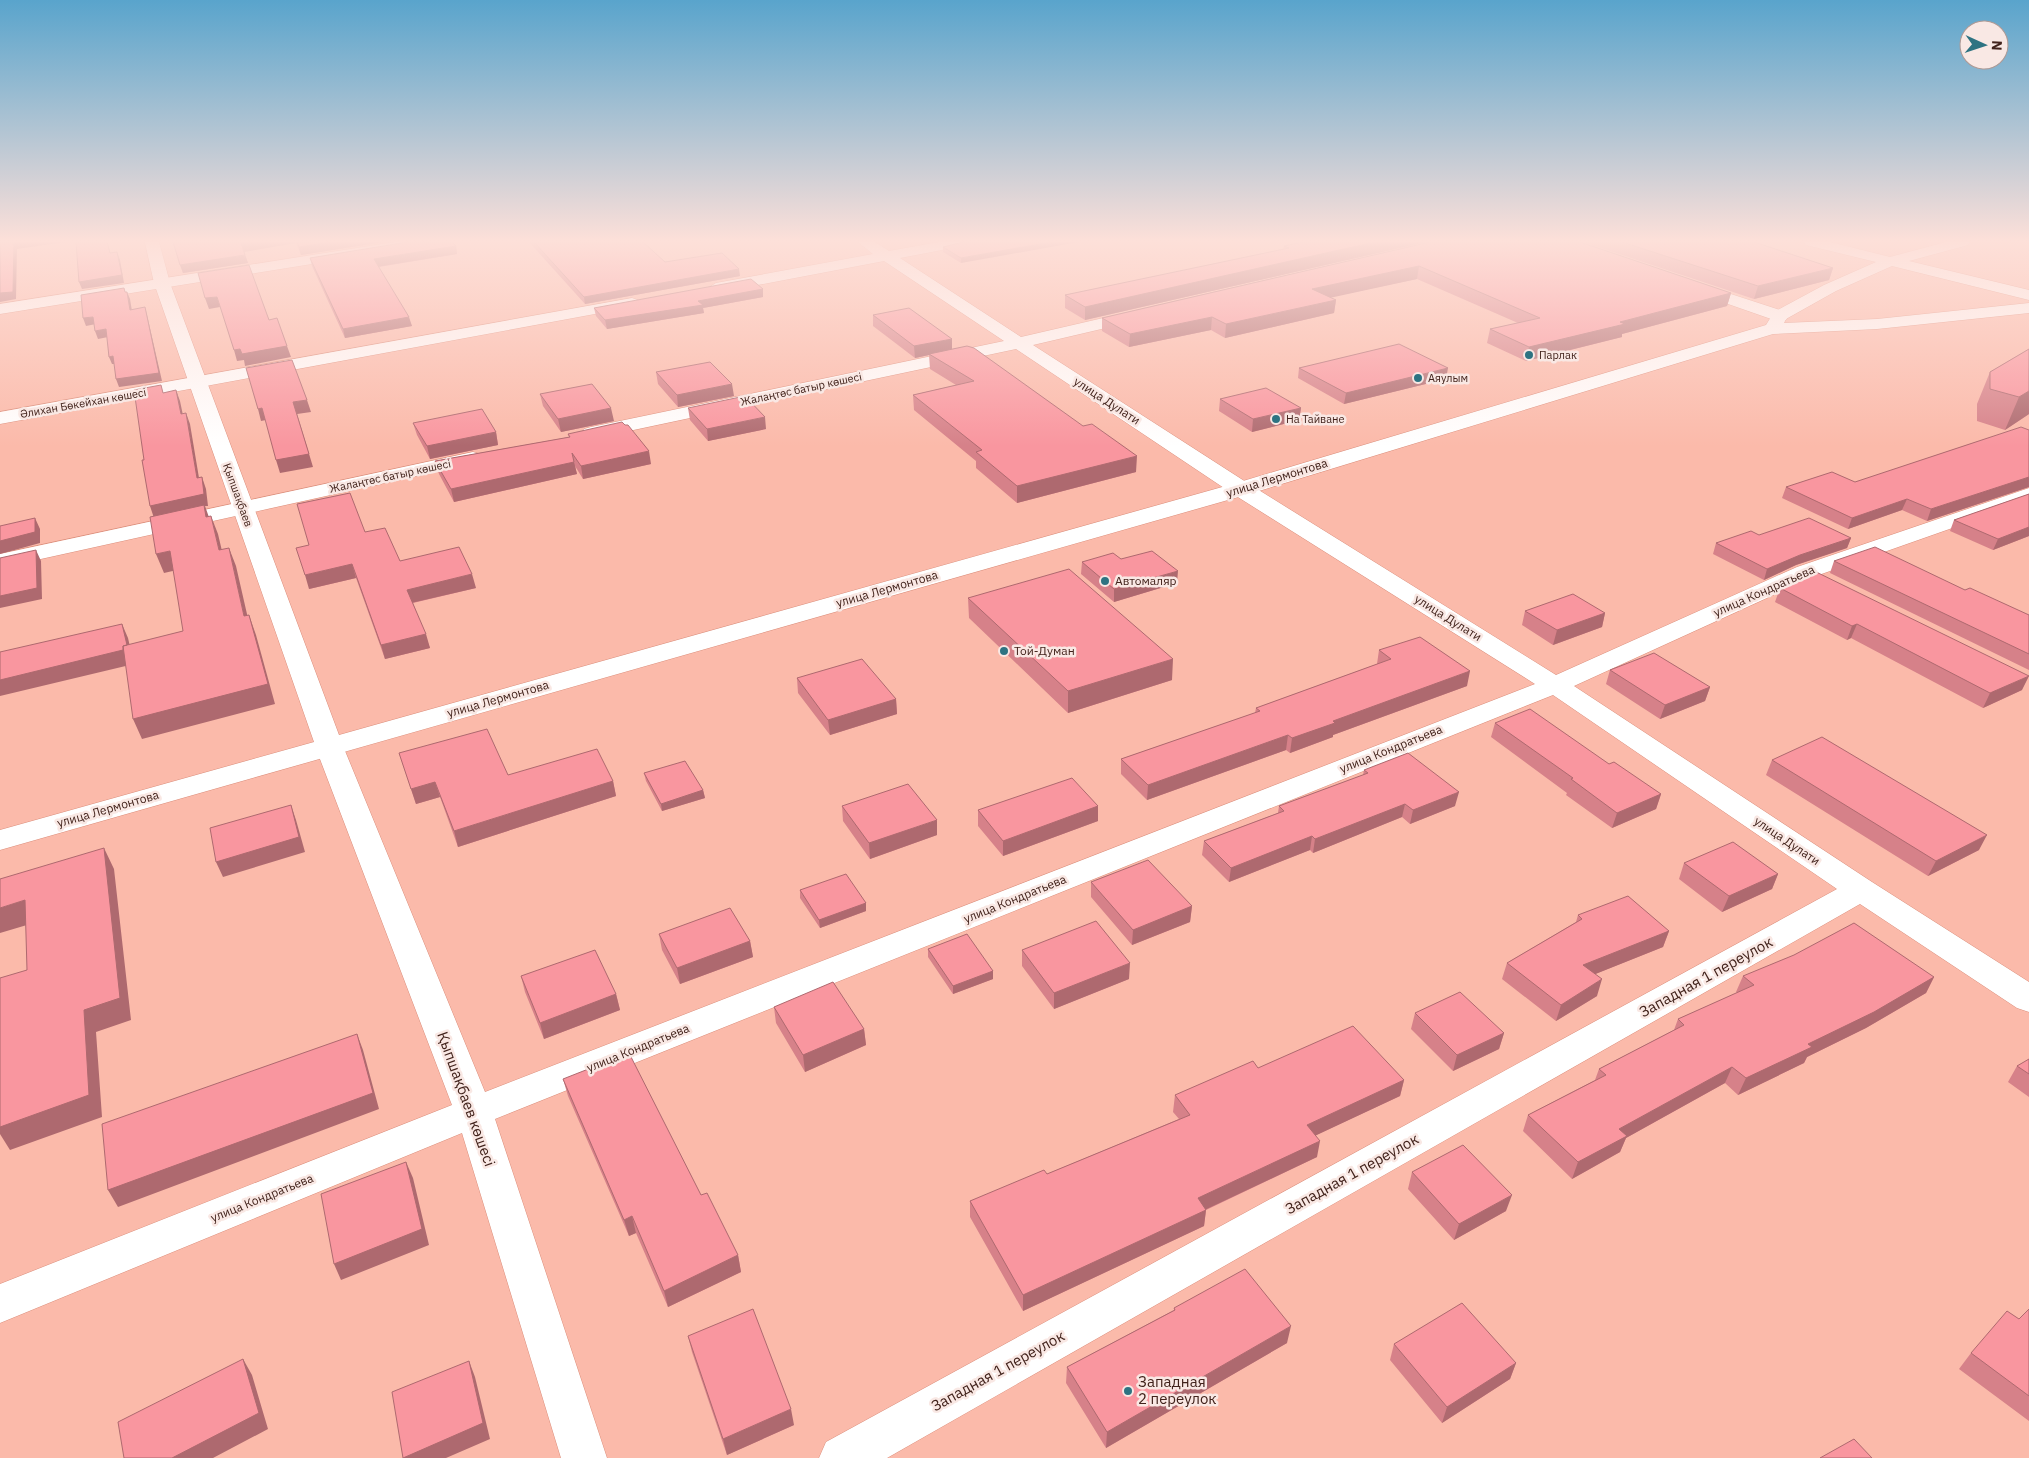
<svg xmlns="http://www.w3.org/2000/svg" width="2029" height="1458" viewBox="0 0 2029 1458" font-family="'IBM Plex Sans',sans-serif">
<rect width="100%" height="100%" fill="#fbbaaa"/>
<g fill="none" stroke-linecap="round" stroke-linejoin="round">
<!-- street casing -->
<g stroke="#da8d7a" stroke-width="1">
<path id="street" d="M395 242H431L424 246 0 314V304Z
M858 242H875L889 251 939 242H970L963 246 900 258 1021 337 1138 310 1144 311 1146 315 1144 319 1033 345 1249 484 1556 675 1797 567 2029 488V501L1813 577 1574 686 1872 882 2029 982V1012L2017 1008 1860 904 887 1458H819L826 1442 1837 889 1553 695 495 1119 607 1458H561L462 1133 0 1323V1284L452 1105 315 746 319 740 329 738 339 740 343 746 485 1092 1535 684 1233 494 1016 349 591 439 584 437 581 433 584 429 591 427 1004 341 884 261 716 293 708 288 716 283 873 254Z
M1694 282 1786 312 1788 316 1786 320H1774L1688 290 1686 287 1688 284Z
M632 298 638 300 640 303 638 306 0 424V412Z
M473 452 480 454 483 458 480 462 0 568V554Z"/>
</g>
<!-- secondary casing -->
<g stroke="#da8d7a" stroke-width="1">
<path id="secondary" d="M145 242H159L170 283 339 735 1233 484 1766 325 1774 312 1824 285 1876 262 1806 245 1804 242H1830L1890 257 1946 242H1970L1968 245 1909 261 2029 290V300L1892 266 1836 291 1786 319 1784 323 1877 319 2029 303V313L1877 329 1773 334 1249 494 0 850V830L314 742 154 283Z"/>
</g>
<!-- street -->
<use href="#street" fill="#fff" fill-rule="evenodd"/>
<!-- secondary -->
<use href="#secondary" fill="#fff" fill-rule="evenodd"/>
</g>
<!-- wall -->
<path fill="#d68189" d="M173 242H383L301 255 296 243 244 251 248 263 183 273Z
M529 242H643L665 262 740 276 585 304Z
M1426 242 1085 320 1065 308V295L1283 250 1284 246Z
M1430 242 1731 293 1727 306 1622 334V337L1526 361 1487 343 1490 329 1518 323 1417 279 1330 297 1336 300 1334 313 1225 338 1211 330 1129 347 1102 331V318Z
M1583 242H1754L1833 268 1829 280 1754 299Z
M964 243 961 263 943 252V247Z
M456 246 457 254 379 267 412 326 345 338 312 266 310 258Z
M763 289V297L703 308 704 313 607 329 596 316 594 308Z
M873 315 952 350 1136 472 1017 503 976 468V461L914 410 913 395 956 385 930 369 929 355 915 358 873 326Z
M2029 349V414L2005 430 1977 421V404L1990 372Z
M1299 368 1446 379 1344 404 1298 378Z
M656 372 734 396 678 407 658 384Z
M540 394 614 421 561 432 543 406Z
M1220 399 1301 408 1299 420 1252 432 1219 411Z
M688 408 766 429 708 441 690 420Z
M413 423 496 432 498 445 430 459 417 435Z
M2029 430V487L1927 521 1902 510 1848 529 1782 498 1786 487 1855 482Z
M568 434 651 464 583 479 575 466 577 474 454 502 439 474 435 461 569 437Z
M2029 494V536L1993 550 1950 531 1954 520Z
M365 532 400 561 476 588 413 603 430 648 385 659 356 578 309 589Z
M1759 535 1851 538 1847 548 1796 565 1764 580 1713 554 1716 543Z
M1121 559 1177 583 1114 602 1081 574 1082 562Z
M1834 561 1965 590 2029 615V670L1830 573Z
M1791 578 2022 690 1983 708 1851 638 1847 640 1775 602 1780 588 1789 585Z
M968 598 1172 680 1068 713 969 618Z
M1525 611 1605 613 1602 627 1553 645 1522 625Z
M1379 650 1467 686 1333 735V737L1290 753 1286 750 1147 800 1121 774V759L1255 713 1256 708 1377 664Z
M1610 670 1710 687 1705 701 1660 719 1606 684Z
M797 678 896 699 897 714 830 735 798 693Z
M1495 723 1609 764 1661 794 1656 809 1612 828 1566 795 1567 793 1491 737Z
M399 753 508 775 613 781 616 796 458 847 440 797 416 804Z
M1772 760 1979 850 1928 876 1766 775Z
M1364 770 1455 806 1410 824 1402 817 1313 853 1310 850 1229 882 1202 855 1204 841 1278 813 1279 806 1363 775Z
M644 773 703 790 705 798 662 811 646 781Z
M842 806 937 835 870 859 843 821Z
M1098 806V821L1003 856 978 826V810Z
M1684 863 1778 874 1772 889 1722 912 1679 879Z
M1091 882 1192 906 1190 922 1132 945 1091 897Z
M800 890 866 903V911L820 928 800 898Z
M1578 915 1669 931 1663 947 1595 974 1597 996 1556 1021 1502 979 1507 963 1576 922Z
M659 934 750 941 753 957 680 984 662 950Z
M928 949 993 971V979L953 994 928 957Z
M1022 950 1129 979 1054 1009 1022 966Z
M521 976 616 994 620 1010 544 1039 525 992Z
M1743 976 1934 977 1926 993 1866 1028 1807 1057 1804 1063 1738 1095 1725 1083 1626 1138 1620 1152 1572 1179 1523 1131 1528 1115 1595 1080 1599 1069 1674 1030 1678 1019 1737 993 1736 992Z
M774 1007 864 1029 866 1045 805 1072 776 1023Z
M1415 1013 1504 1033 1499 1049 1453 1071 1411 1029Z
M2029 1059V1097L2008 1082 2017 1066Z
M1258 1068 1404 1080 1400 1096 1316 1135 1317 1157 1206 1210 1204 1226 1023 1311 970 1217V1201L1047 1174 1179 1119 1173 1112 1175 1095Z
M563 1079 701 1195 738 1255 741 1272 668 1307 636 1233 629 1236 568 1096Z
M1412 1172 1506 1211 1454 1240 1408 1189Z
M1174 1308 1287 1343 1106 1448 1066 1383 1067 1367 1174 1310Z
M2029 1309V1421L1959 1369 1971 1353 2019 1319Z
M688 1336 794 1425 727 1455 692 1352Z
M1394 1344 1516 1363 1510 1379 1442 1423 1390 1360Z"/>
<!-- shaded-wall -->
<path fill="#ae696f" d="M14 242H66L17 249 16 299 0 302V293Z
M250 242H295L296 243 244 252 241 243Z
M329 242H383L301 255 299 247Z
M1051 242H1079L961 263V258Z
M1375 242H1426L1085 320V307Z
M456 246 457 254 376 267 374 259Z
M117 252 120 260 124 283 82 289 79 282Z
M245 255 248 263 183 273 180 265Z
M1419 266 1417 279 1311 302 1312 289Z
M1833 268 1829 280 1754 299 1758 286Z
M739 269 740 276 585 304 584 297Z
M763 289V297L703 308 704 313 607 329 605 320 698 301Z
M127 292 130 299 133 317 130 310Z
M1731 293 1727 306 1622 334V337L1526 361 1529 347 1620 322Z
M217 297 220 307 209 309 205 298Z
M1336 300 1334 313 1225 338 1226 324Z
M145 307 147 315 162 381 119 387 116 379Z
M93 317 96 324 86 326 83 318Z
M409 317 412 326 345 338 343 329Z
M1212 317 1211 330 1129 347 1130 334Z
M106 329 108 337 98 339 95 331Z
M952 339V350L915 358 914 346Z
M287 346 291 357 245 366 244 360 237 361 234 350 240 349Z
M113 356 116 364H112L109 357Z
M1448 368 1446 379 1344 404 1346 393Z
M732 384 734 396 678 407 677 395Z
M176 390 180 401 185 425 181 414Z
M2029 391V414L2005 430 2019 397Z
M307 400 311 412 297 414 313 467 280 473 276 460 293 402Z
M262 408 266 420 261 421 258 409Z
M611 408 614 421 561 432 558 419Z
M1301 408 1299 420 1252 432 1253 419Z
M186 413 190 424 201 490 197 478Z
M765 417 766 429 708 441 707 429Z
M496 432 498 445 430 459 427 446Z
M649 451 651 464 583 479 581 466Z
M1137 456 1136 472 1017 503V486Z
M574 462 577 474 454 502 451 489Z
M202 477 206 489 208 506H205L211 523 206 517 154 518 150 506Z
M2029 477V487L1927 521 1931 509Z
M1907 499 1902 510 1848 529 1852 518Z
M211 516 218 534 226 568 219 550Z
M35 518 40 529V543L0 554V541Z
M2029 527V536L1993 550 1998 539Z
M1851 538 1847 548 1796 565 1764 580 1767 569 1800 555Z
M229 548 236 566 252 636 244 616Z
M36 550 41 561 42 599 0 608V596Z
M170 551 177 570 164 573 156 554Z
M352 564 356 578 309 589 305 575Z
M1178 571 1177 583 1114 602V589Z
M472 574 476 588 411 603 407 590Z
M1605 613 1602 627 1553 645 1557 630Z
M249 615 256 635 275 704 142 739 133 719Z
M122 624 128 638 134 664 0 696V680Z
M1857 624 1851 638 1847 640 1852 626Z
M426 634 430 648 385 659 381 645Z
M1173 659 1172 680 1068 713V691Z
M1470 671 1467 686 1333 735V737L1290 753 1292 738 1333 721Z
M2029 676 2022 690 1983 708 1990 693Z
M1710 687 1705 701 1660 719 1665 705Z
M896 699 897 714 830 735 828 720Z
M1288 735 1286 750 1147 800 1148 785Z
M613 781 616 796 458 847 454 831Z
M435 782 440 797 416 804 411 789Z
M703 790 705 798 662 811 661 804Z
M1459 792 1455 806 1410 824 1413 810Z
M1661 794 1656 809 1612 828 1617 813Z
M1405 804 1402 817 1313 853 1315 839Z
M291 805 296 820 305 852 223 877 216 862Z
M1098 806V821L1003 856V841Z
M937 820V835L870 859 869 843Z
M1987 835 1979 850 1928 876 1936 861Z
M1312 836 1310 850 1229 882 1231 868Z
M104 848 114 869 131 1020 96 1032 102 1117 10 1150 0 1134V1127L84 1010Z
M1778 874 1772 889 1722 912 1729 896Z
M25 900 37 922 0 933V908Z
M866 903V911L820 928 819 920Z
M1192 906 1190 922 1132 945 1133 930Z
M1669 931 1663 947 1578 981 1583 965Z
M750 941 753 957 680 984 677 968Z
M1130 963 1129 979 1054 1009V993Z
M993 971V979L953 994V986Z
M1934 977 1926 993 1866 1028 1807 1057 1804 1063 1738 1095 1746 1078 1808 1044Z
M1602 979 1597 996 1556 1021 1561 1005Z
M616 994 620 1010 544 1039 540 1023Z
M864 1029 866 1045 805 1072 803 1055Z
M1504 1033 1499 1049 1453 1071 1457 1055Z
M357 1034 363 1050 379 1109 118 1207 108 1190Z
M1732 1067 1725 1083 1626 1138 1620 1152 1572 1179 1578 1162 1619 1129Z
M1404 1080 1400 1096 1304 1141 1307 1125Z
M1320 1141 1317 1157 1196 1214 1198 1198Z
M406 1162 413 1178 429 1245 341 1280 334 1264Z
M1512 1195 1506 1211 1454 1240 1459 1224Z
M1206 1210 1204 1226 1023 1311V1295Z
M632 1216 636 1233 629 1236 624 1220Z
M738 1255 741 1272 668 1307 664 1291Z
M1291 1326 1287 1343 1106 1448 1107 1432Z
M243 1359 252 1375 268 1429 213 1458H172Z
M469 1361 475 1377 490 1439 446 1458H403Z
M1516 1363 1510 1379 1442 1423 1447 1407Z
M791 1409 794 1425 727 1455 723 1439Z"/>
<!-- building -->
<path fill="#f9969f" stroke="#ae696f" d="M0 242H14L13 292 0 293Z
M76 242H107L110 253 117 252 122 275 79 282Z
M173 242H250L241 243 245 255 180 265Z
M297 242H329L299 247Z
M408 242H452L456 246 374 259 409 317 343 329 310 258Z
M534 242H643L665 262 722 253 739 269 584 297Z
M964 242H1051L961 258 943 247Z
M1303 242H1375L1085 307 1065 295 1289 248 1284 246Z
M1430 242H1580L1731 293 1620 322 1625 324 1529 347 1490 329 1540 318 1419 266 1312 289 1336 300 1226 324 1212 317 1130 334 1102 318Z
M1622 242H1754L1833 268 1758 286Z
M249 265 269 320 277 318 287 346 242 354 240 349 234 350 217 297 205 298 198 273Z
M751 279 763 289 698 301 703 305 605 320 594 308Z
M124 288 125 292H127L130 310 145 307 159 373 116 379 113 356 109 357 106 329 95 331 93 317 83 318 81 295Z
M909 308 952 339 914 346 873 315Z
M1399 344 1448 368 1346 393 1299 368Z
M967 346 974 348 1083 426 1092 424 1137 456 1017 486 976 452 982 450 913 395 974 381 929 354Z
M2029 349V391L2019 397 1990 389V372Z
M292 360 307 400 293 402 309 454 276 460 262 408 258 409 246 368Z
M710 362 732 384 677 395 656 372Z
M592 384 611 408 558 419 540 394Z
M161 385 163 393 176 390 181 414 186 413 197 478 202 477 204 494 150 506 142 460H144L134 390Z
M1266 388 1301 408 1253 419 1220 399Z
M745 396 765 417 707 429 688 408Z
M482 409 496 432 427 446 413 423Z
M622 422 625 425H628L649 451 581 466 572 453 574 462 451 489 435 461 570 437 568 434Z
M2021 427 2029 430V477L1931 509 1907 499 1852 518 1786 487 1832 472 1855 482Z
M350 493 365 532 385 528 400 561 459 547 472 574 407 590 426 634 381 645 352 564 305 575 296 548 309 545 297 504Z
M2029 494V527L1998 539 1954 520Z
M204 505 206 517 211 516 219 550 229 548 244 616 249 615 268 684 133 719 123 646 183 631 170 551 156 554 150 517Z
M35 518V532L0 541V526Z
M1809 518 1851 538 1800 555 1767 569 1716 543 1751 531 1759 535Z
M1875 547 1965 590 1970 588 2029 615V654L1834 561Z
M36 550 37 588 0 596V558Z
M1152 551 1178 571 1114 589 1082 562 1113 553 1121 559Z
M1069 569 1173 659 1068 691 968 598Z
M1810 569 2029 676 1990 693 1857 624 1852 626 1780 588 1798 581 1791 578Z
M1573 594 1605 613 1557 630 1525 611Z
M122 624 127 645 123 646V650L0 680V652Z
M1420 637 1470 671 1333 721 1335 723 1292 738 1288 735 1148 785 1121 759 1260 711 1256 708 1391 659 1379 650Z
M1654 653 1710 687 1665 705 1610 670Z
M862 659 896 699 828 720 797 678Z
M1530 709 1609 764 1614 762 1661 794 1617 813 1571 779 1573 778 1495 723Z
M487 729 508 775 597 749 613 781 454 831 435 782 411 789 399 753Z
M1822 737 1987 835 1936 861 1772 760Z
M1408 753 1459 792 1413 810 1405 804 1315 839 1312 836 1231 868 1204 841 1284 811 1279 806 1368 773 1364 770Z
M685 761 703 790 661 804 644 773Z
M1072 778 1098 806 1003 841 978 810Z
M908 784 937 820 869 843 842 806Z
M291 805 299 837 216 862 210 828Z
M1733 842 1778 874 1729 896 1684 863Z
M104 848 120 998 84 1010 89 1095 0 1127V978L27 970 25 900 0 908V879Z
M1148 860 1192 906 1133 930 1091 882Z
M846 874 866 903 819 920 800 890Z
M1628 896 1669 931 1583 965 1602 979 1561 1005 1507 963 1582 919 1578 915Z
M730 908 750 941 677 968 659 934Z
M1096 921 1130 963 1054 993 1022 950Z
M1854 923 1934 977 1874 1012 1808 1044 1812 1047 1746 1078 1732 1067 1619 1129 1627 1136 1578 1162 1528 1115 1606 1075 1599 1069 1684 1025 1678 1019 1754 985 1743 976 1794 955Z
M967 934 993 971 953 986 928 949Z
M595 950 616 994 540 1023 521 976Z
M833 982 864 1029 803 1055 774 1007Z
M1460 992 1504 1033 1457 1055 1415 1013Z
M1353 1026 1404 1080 1307 1125 1320 1141 1198 1198 1206 1210 1023 1295 970 1201 1044 1170 1047 1174 1190 1115 1175 1095 1253 1061 1258 1068Z
M357 1034 373 1093 108 1190 102 1124Z
M629 1053 701 1195 707 1193 738 1255 664 1291 632 1216 624 1220 563 1079Z
M2029 1059V1074L2017 1066Z
M1463 1145 1512 1195 1459 1224 1412 1172Z
M406 1162 422 1229 334 1264 321 1194Z
M1245 1269 1291 1326 1107 1432 1067 1367 1175 1310 1174 1308Z
M1462 1303 1516 1363 1447 1407 1394 1344Z
M753 1309 791 1409 723 1439 688 1336Z
M2029 1309V1396L1971 1353 2007 1311 2019 1319Z
M243 1359 259 1413 172 1458H124L118 1422Z
M469 1361 483 1423 403 1458 392 1392Z
M1854 1439 1872 1458H1820Z"/>
<!-- sky -->
<linearGradient id="sky" x2="0" y2="1"><stop stop-color="#59a4cc"/><stop offset="0.54" stop-color="#fde0d9"/><stop offset="1" stop-color="#fde0d9" stop-opacity="0"/></linearGradient>
<rect width="2029" height="446" fill="url(#sky)"/>
<!-- markers -->
<g fill="#2e7382" stroke="#f9e8e4" stroke-width="2">
<circle cx="1529" cy="355" r="5"/>
<circle cx="1418" cy="378" r="5"/>
<circle cx="1276" cy="419" r="5"/>
<circle cx="1105" cy="581" r="5"/>
<circle cx="1004" cy="651" r="5"/>
<circle cx="1128" cy="1391" r="5"/>
</g>
<g text-anchor="middle" stroke-width="5" stroke-linejoin="round" paint-order="stroke">
<!-- far-poi labels -->
<g font-size="11" fill="#41221b" stroke="#f9e8e4" text-anchor="start">
<text x="1539" y="359">Парлак</text>
<text x="1428" y="382">Аяулым</text>
<text x="1286" y="423">На Тайване</text>
</g>
<!-- far-street labels -->
<g font-size="11" fill="#41221b" stroke="#f9e8e4">
<text transform="translate(801 389) rotate(-12)" y="4">Жалаңтөс батыр көшесі</text>
<text transform="translate(83 403) rotate(-10)" y="4">Әлихан Бөкейхан көшесі</text>
<text transform="translate(390 476) rotate(-12)" y="4">Жалаңтөс батыр көшесі</text>
<text transform="translate(238 495) rotate(70)" y="4">Қыпшақбаев</text>
</g>
<!-- street labels -->
<g font-size="12" fill="#41221b" stroke="#f9e8e4">
<text transform="translate(1107 401) rotate(33)" y="4">улица Дулати</text>
<text transform="translate(1277 478) rotate(-17)" y="4">улица Лермонтова</text>
<text transform="translate(887 589) rotate(-16)" y="4">улица Лермонтова</text>
<text transform="translate(1764 591) rotate(-24)" y="4">улица Кондратьева</text>
<text transform="translate(1448 618) rotate(32)" y="4">улица Дулати</text>
<text transform="translate(498 699) rotate(-16)" y="4">улица Лермонтова</text>
<text transform="translate(1391 749) rotate(-22)" y="4">улица Кондратьева</text>
<text transform="translate(108 809) rotate(-16)" y="4">улица Лермонтова</text>
<text transform="translate(1787 841) rotate(34)" y="4">улица Дулати</text>
<text transform="translate(1015 899) rotate(-22)" y="4">улица Кондратьева</text>
<text transform="translate(638 1048) rotate(-22)" y="4">улица Кондратьева</text>
<text transform="translate(262 1198) rotate(-22)" y="4">улица Кондратьева</text>
</g>
<!-- poi labels -->
<g font-size="12" fill="#41221b" stroke="#f9e8e4" text-anchor="start">
<text x="1115" y="585">Автомаляр</text>
<text x="1014" y="655">Той-Думан</text>
</g>
<!-- near-street labels -->
<g font-size="15" fill="#41221b" stroke="#f9e8e4">
<text transform="translate(1706 977) rotate(-29)" y="5">Западная 1 переулок</text>
<text transform="translate(466 1099) rotate(70)" y="5">Қыпшақбаев көшесі</text>
<text transform="translate(1352 1174) rotate(-29)" y="5">Западная 1 переулок</text>
<text transform="translate(998 1371) rotate(-29)" y="5">Западная 1 переулок</text>
</g>
<!-- near-poi labels -->
<g font-size="15" fill="#41221b" stroke="#f9e8e4" text-anchor="start">
<text x="1138" y="1387">Западная<tspan x="1138" dy="17">2 переулок</tspan></text>
</g>
</g>
<!-- north arrow -->
<g transform="translate(1984 45) rotate(93)"><circle r="24" fill="#f9e8e4" stroke="#af9994"/>
<path d="M0-4L9 19L0 12L-9 19Z" fill="#2e7382"/>
<text y="-8" font-size="14" font-weight="bold" text-anchor="middle" fill="#41221b">N</text>
</g>
</svg>
